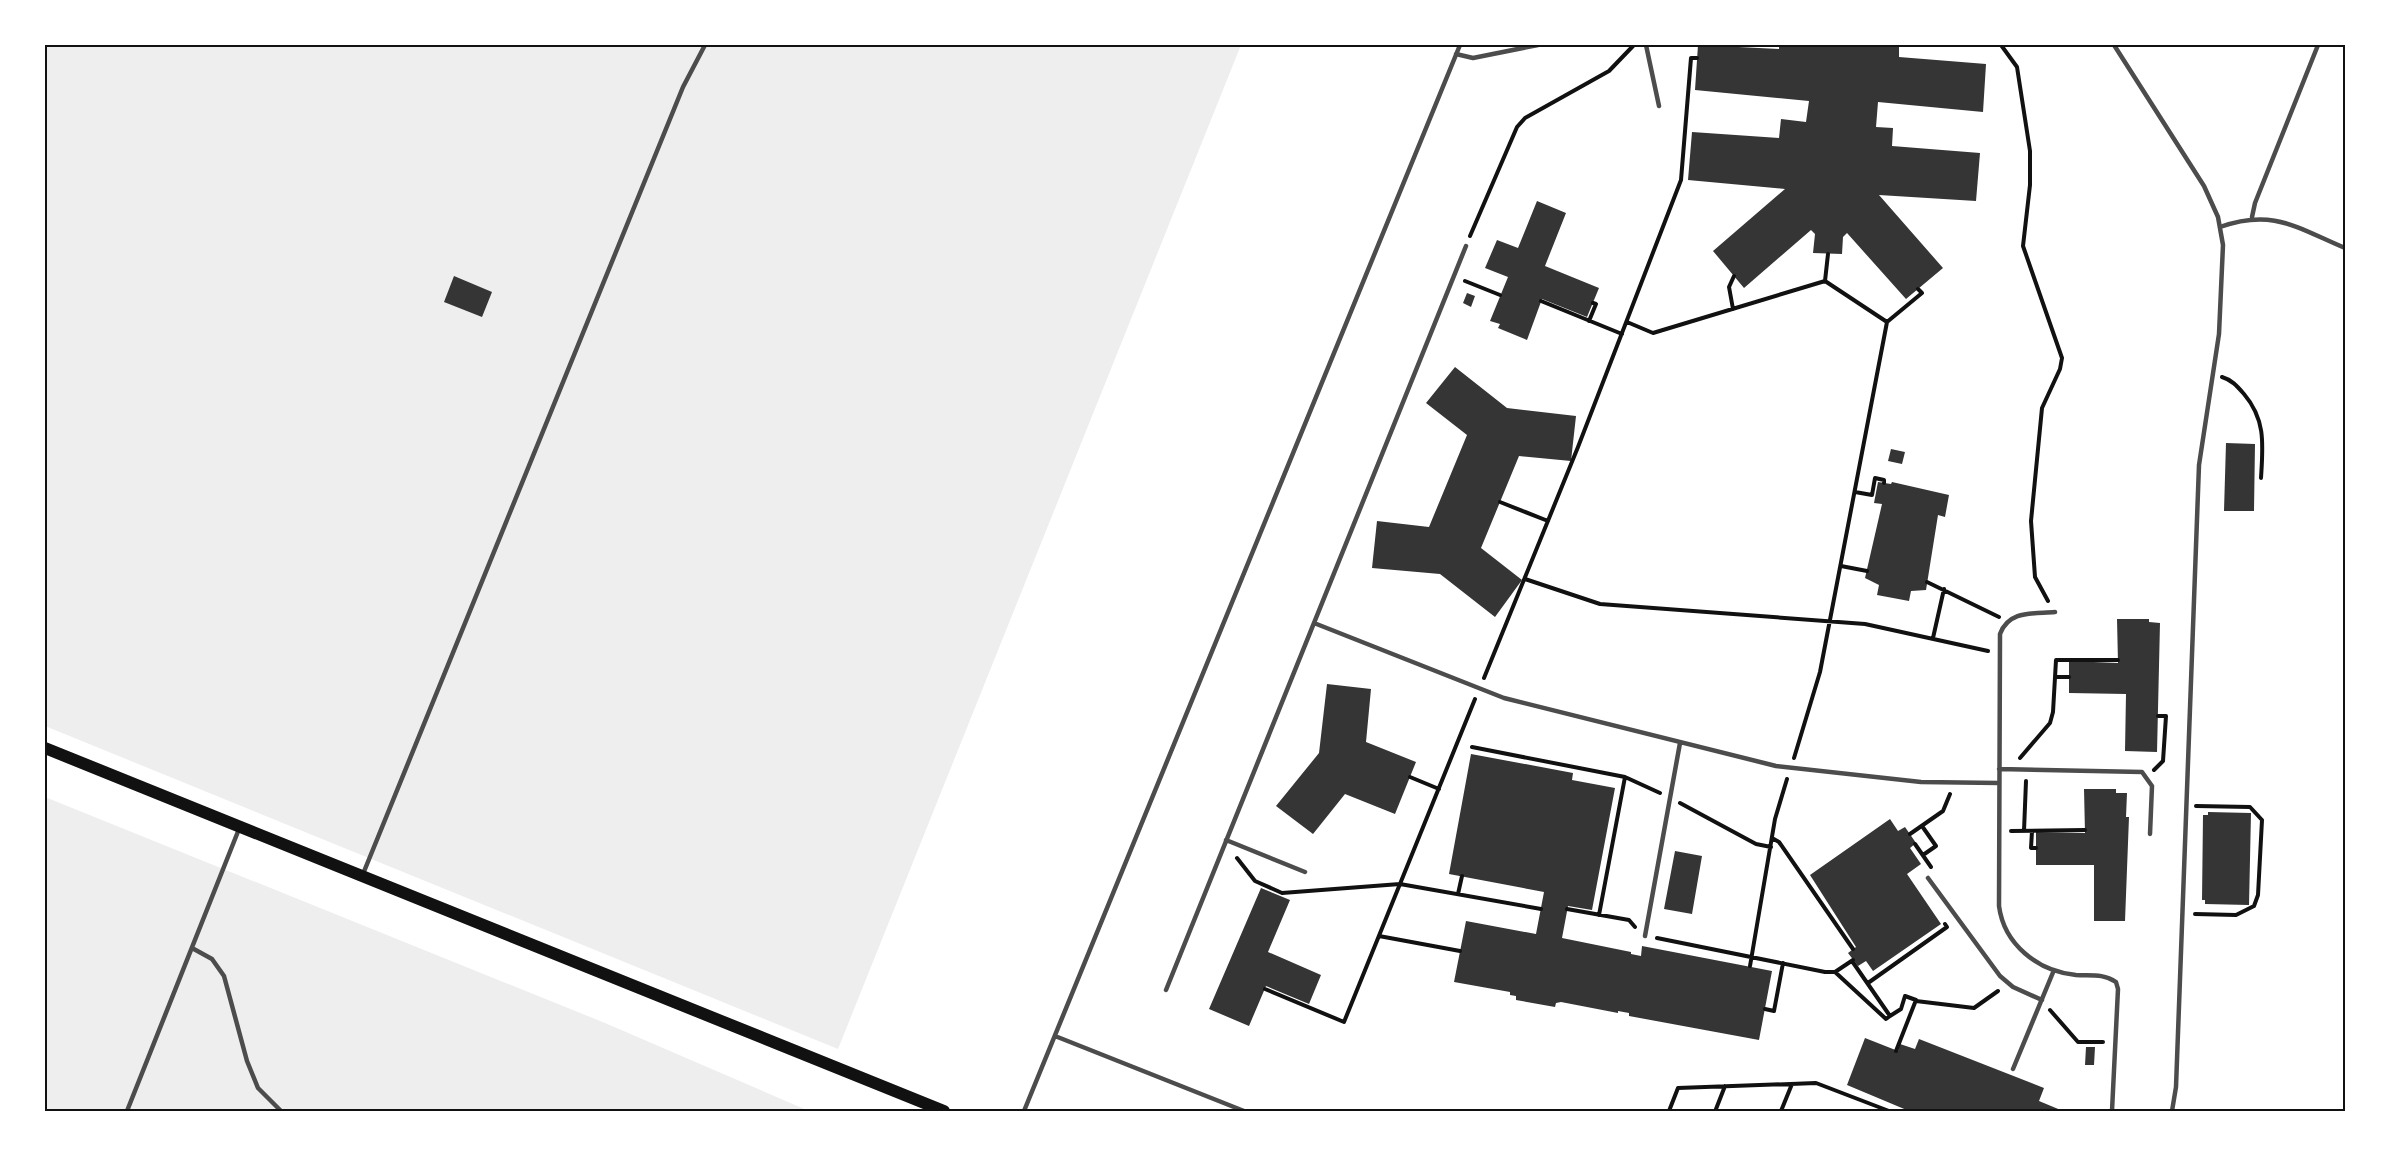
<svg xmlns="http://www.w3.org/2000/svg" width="2390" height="1156" viewBox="0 0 2390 1156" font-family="'DejaVu Sans',sans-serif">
<rect width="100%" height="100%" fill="#fff"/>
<!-- green -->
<path fill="#eee" d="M45 45H1241L838 1049 45 726Z
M45 797 605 1023 809 1111H45Z"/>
<!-- building -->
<path fill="#353535" d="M1698 45 1779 49V45H1899V57L1986 64 1983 112 1878 102 1876 127 1893 128 1892 146 1980 153 1976 201 1879 195 1943 268 1906 299 1847 233 1843 237 1842 254 1813 253 1815 234 1811 230 1744 288 1713 251 1785 189 1688 180 1692 132 1779 138 1781 119 1806 122 1809 101 1695 90Z
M1537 201 1566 213 1545 266 1599 288 1587 317 1542 299 1527 340 1498 328 1500 324 1490 321 1508 277 1485 268 1497 240 1518 248Z
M454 276 492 292 482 317 444 302Z
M1467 293 1475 296 1471 307 1463 303Z
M1455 367 1507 408 1576 416 1571 461 1519 456 1481 548 1522 580 1495 617 1440 574 1372 568 1377 521 1429 527 1467 435 1426 403Z
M2226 443 2255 444 2254 511H2224Z
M1891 449 1905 452 1902 464 1888 461Z
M1878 482 1891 484 1892 482 1949 495 1945 517 1938 515 1926 590 1911 591 1909 601 1877 595 1879 585 1865 578 1882 504 1874 503Z
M2117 619H2149V622L2160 623 2157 752 2125 751 2126 694 2069 693V661L2118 663Z
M1327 684 1371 689 1366 742 1416 762 1395 814 1345 794 1313 834 1276 806 1319 753Z
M1471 754 1573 773 1572 780 1615 788 1592 910 1568 906 1562 938 1631 952V954L1641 956 1642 946 1772 971 1759 1040 1629 1016V1013L1618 1011V1013L1561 1002 1556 1003 1555 1007 1516 1000V996L1510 995V992L1454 982 1466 921 1536 934 1544 892 1449 874Z
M2084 789H2116V793H2127L2126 817H2129L2125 921H2094V865H2036V832L2085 833Z
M2208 812 2251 813 2249 905 2205 904V900H2202L2203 815H2208Z
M1890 819 1898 831 1905 827 1916 843 1910 848 1921 864 1907 874 1941 924 1873 971 1866 961 1858 966 1848 953 1856 947 1810 875Z
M1675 851 1702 856 1692 914 1664 909Z
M1261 888 1290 900 1268 952 1321 975 1309 1004 1266 986 1249 1026 1209 1009Z
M1865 1038 1898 1051 1900 1044 1915 1049 1919 1039 2044 1088 2039 1101 2063 1111H1909L1847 1085Z
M2086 1047H2095L2094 1065H2085Z"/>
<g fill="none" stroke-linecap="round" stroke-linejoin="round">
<!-- path -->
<path stroke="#111" stroke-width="4" d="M2001 45 2017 67 2030 151V185L2023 246 2062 358 2060 369 2042 408 2031 521 2035 577 2048 601
M1470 236 1517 127 1525 118 1609 71 1633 46
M1465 281 1500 295
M1541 301 1622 334
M1733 309 1729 287 1734 276
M1589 321 1596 304 1593 303
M1627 322 1653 333 1825 281
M1887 322 1922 293 1918 289
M2222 377C2232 380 2237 386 2244 394 2266 420 2263 445 2261 478
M1855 492 1872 495 1875 478 1884 480V483
M1500 502 1548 521
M1841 566 1867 571
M1525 579 1600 604 1865 624 1988 651
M1927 582 1999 617
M1933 638 1944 589
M2055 677H2069
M1484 678 1578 447 1681 180 1691 58H1697
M1472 747 1625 777 1660 793
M1794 758 1820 672 1887 322 1825 281 1828 254
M2020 758 2050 723 2053 712 2056 660H2118
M2154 770 2163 761 2166 716H2158
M1410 777 1439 789
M1680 803 1756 844 1771 847
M1922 826 1936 846 1923 855
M2011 831 2085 830
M2024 831 2026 781
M2032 831 2031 848H2036
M1910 834 1943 811 1950 794
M1772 838 1779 842 1853 949
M1915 844 1931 867
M1237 858 1255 881 1282 893 1400 884 1541 909
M1458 894 1462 876
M1567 909 1629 920 1635 927
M2195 914 2236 915 2254 906 2258 895 2262 820 2250 807 2196 806
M1599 915 1625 777
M1379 936 1460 951
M1657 938 1825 972H1835L1853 960
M1852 961 1890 1016 1901 1009 1905 996 1916 1000 1896 1051
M1750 966 1775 819 1787 779
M1835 972 1886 1019 1890 1016
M1868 983 1947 927 1945 924
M1265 989 1344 1022 1475 699
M1916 1001 1974 1008 1998 991
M1765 1009 1774 1011 1783 963
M2050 1010 2078 1042H2103
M1716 1109 1725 1086
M1669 1111 1678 1088 1816 1083 1889 1111
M1781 1111 1792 1084"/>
<!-- service -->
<path stroke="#4c4c4c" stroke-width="4.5" d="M1646 45 1659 106
M2114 45 2204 186 2218 217 2223 245 2219 334 2199 465 2176 1087 2172 1111
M1456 54 1473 58 1538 45
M2252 217 2255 203 2318 45
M2220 227C2273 208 2297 228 2345 248
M2055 612C2033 614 2009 610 2000 634L1999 906C2004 944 2037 971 2076 975 2090 976 2103 973 2116 982L2118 989 2112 1111
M1314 623 1504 698 1776 766 1921 782 1999 783
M1999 769 2142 772 2152 786 2150 834
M1226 840 1305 872
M363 874 683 87 705 45
M1928 878 2000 976 2013 987 2042 1000
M1645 936 1680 743
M192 948 212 959 224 976 247 1061 258 1088 281 1111
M1166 990 1466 246
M1055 1036 1244 1111
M2013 1069 2054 970
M127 1111 239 829
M1024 1111 1460 45"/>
<!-- secondary -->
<path stroke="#111" stroke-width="12" d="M45 748 944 1111"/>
</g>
<!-- border -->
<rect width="2390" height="1156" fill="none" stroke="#ffffff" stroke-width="93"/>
<rect x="46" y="46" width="2298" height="1064" fill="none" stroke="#111" stroke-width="2"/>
</svg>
